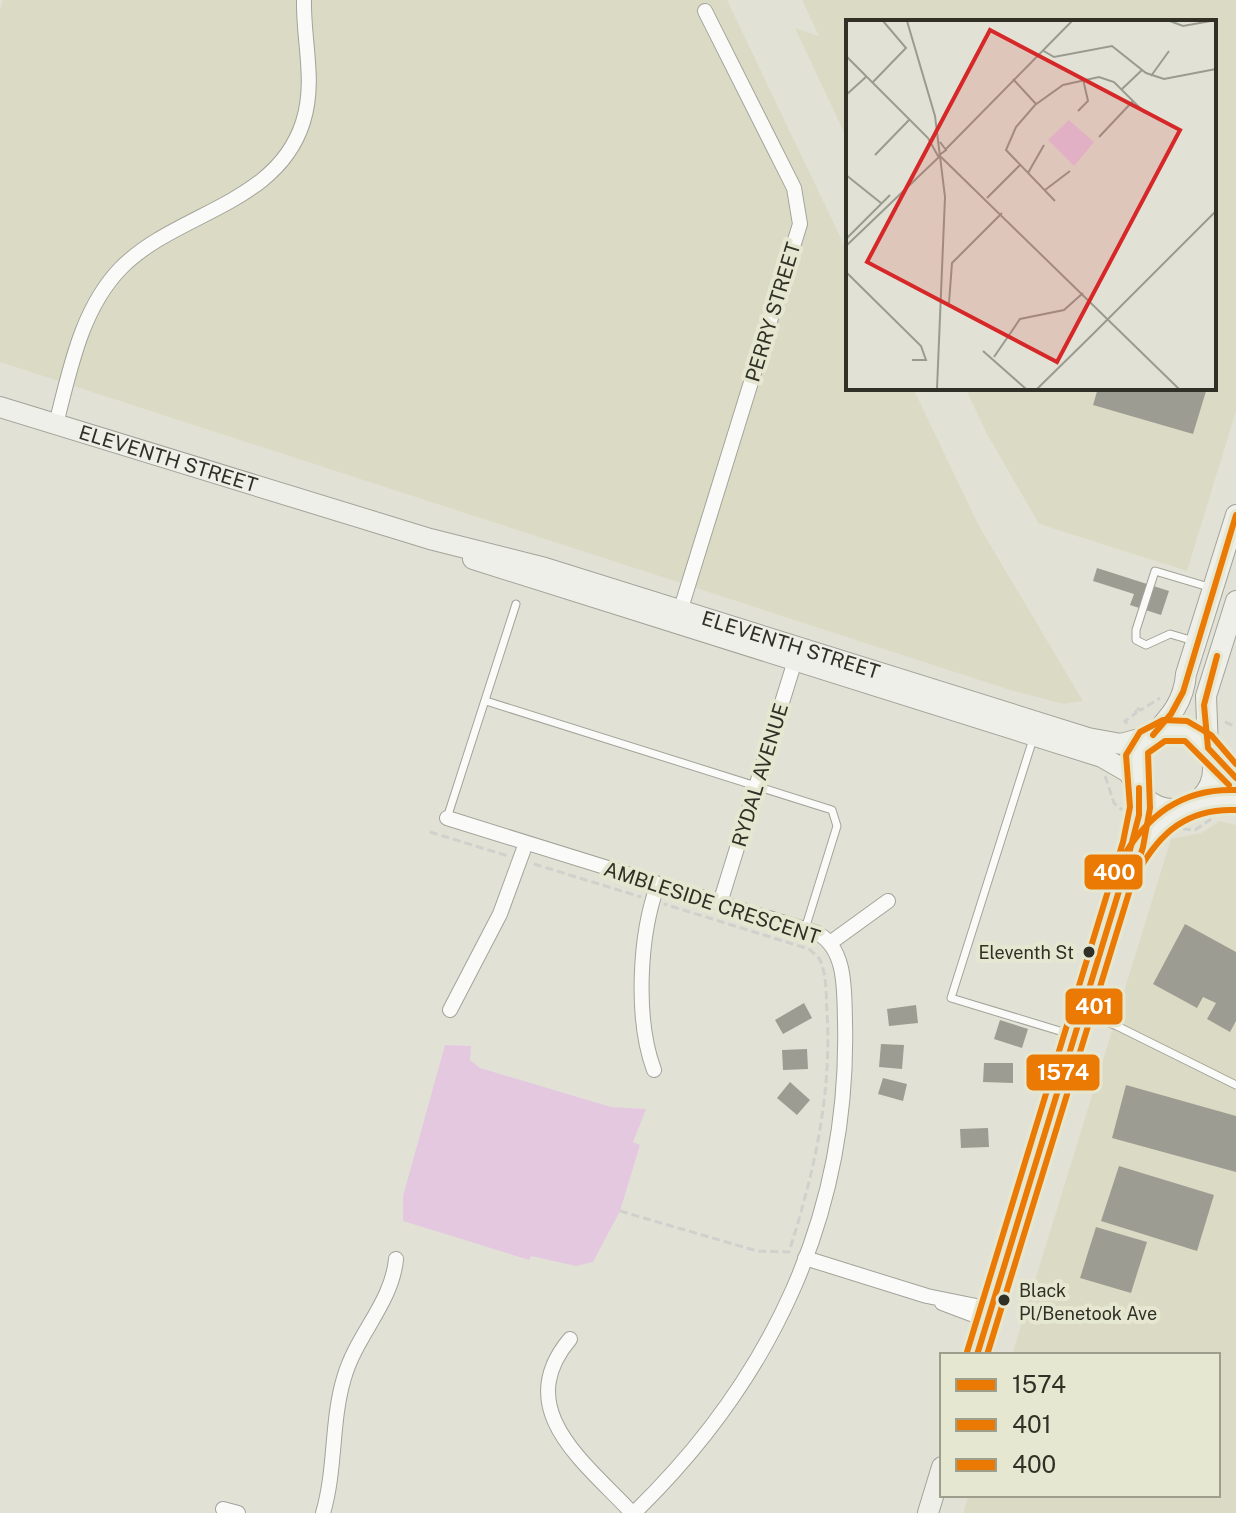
<svg xmlns="http://www.w3.org/2000/svg" width="1236" height="1513" viewBox="0 0 1236 1513" font-family="'Public Sans',sans-serif">
<rect width="100%" height="100%" fill="#e1e2d5"/>
<!-- built -->
<path fill="#dbdbc5" d="M3 0H727L848 253V388H913L979 526 1083 701 1063 704 1010 690 0 362V9Z
M802 0H1236V411L1187 571 1039 524 987 434 965 388H1214V22H848V141L795 28 819 36Z
M1220 821 1236 825V1513H963L969 1495H1218V1355H1012L1171 839 1201 833Z"/>
<!-- green -->
<path fill="#e4c8e0" d="M445 1045 471 1046 470 1060 480 1068 611 1107 646 1109 633 1142 640 1145 620 1211 593 1262 576 1266 531 1256 529 1260 403 1221V1196Z"/>
<!-- building -->
<path fill="#9c9c92" d="M1098 388H1207L1193 434 1093 405Z
M1097 568 1169 591 1161 615 1130 605 1134 594 1093 581Z
M1185 924 1236 952V1021L1230 1032 1207 1019 1216 1003 1203 997 1197 1008 1153 984Z
M804 1003 812 1018 783 1034 775 1020Z
M916 1005 918 1023 889 1026 887 1009Z
M1000 1020 1028 1029 1022 1048 994 1039Z
M881 1044 904 1045 902 1069 879 1067Z
M807 1049 808 1069 783 1070 782 1050Z
M984 1063H1013V1083L983 1082Z
M883 1078 907 1084 903 1101 878 1094Z
M790 1082 810 1100 797 1115 777 1098Z
M1126 1085 1236 1116V1172L1112 1138Z
M988 1128 989 1147 961 1148 960 1129Z
M1119 1166 1214 1195 1197 1251 1101 1221Z
M1096 1227 1147 1242 1131 1293 1080 1278Z"/>
<g fill="none" stroke-linecap="round" stroke-linejoin="round">
<!-- lane casing -->
<g stroke="#a3a39a" stroke-width="9">
<path id="lane" d="M1194 641 1170 634 1146 645 1136 640V630L1155 571 1212 588
M486 701 832 810 837 826 805 929
M1033 739 951 998 1073 1035
M447 818 516 604
M1082 1013 1117 1026 1236 1085"/>
</g>
<!-- street casing -->
<g stroke="#a3a39a" stroke-width="16">
<path id="street" d="M56 424C70 370 81 309 121 268 176 212 277 205 303 122 316 81 303 41 304 0
M678 618 800 224 794 188 705 11
M447 818 817 933C847 949 844 992 845 1021 850 1215 771 1380 634 1513
M720 903 797 654
M830 943 888 901
M450 1010 500 914 526 843
M654 1070C635 1019 639 935 658 884
M805 1258 927 1296 991 1309
M942 1303 987 1320
M570 1339C510 1410 587 1464 632 1513
M223 1509 238 1513
M323 1513C336 1469 331 1421 344 1378 356 1335 392 1303 396 1259"/>
</g>
<!-- secondary casing -->
<g stroke="#a3a39a" stroke-width="22">
<g id="secondary">
<path id="s1" d="M0 407 430 539 545 568 1088 738 1121 744 1150 736"/>
<path d="M473 559 1102 757 1128 772 1136 784"/>
<circle cx="1173" cy="769" r="40"/>
<path d="M1153 735C1171 716 1184 701 1186 674L1236 515"/>
<path d="M1208 748 1206 696 1236 601"/>
<path d="M1209 751 1236 778"/>
<path d="M1193 803 1236 800"/>
<path d="M1135 856 1156 827 1186 806"/>
<path d="M977 1355 1122 881 1139 815V788"/>
<path d="M928 1513 942 1467"/>
</g>
</g>
<!-- path -->
<path stroke="#d0d0cc" stroke-width="3" stroke-dasharray="8 4" stroke-linecap="butt" d="M1225 722 1236 727
M1127 724 1125 721 1136 713 1135 708 1141 710 1160 698
M1105 776 1114 803 1122 810
M1183 829 1195 830 1211 819
M430 832 508 856
M534 864 641 897
M620 1211 757 1251 789 1252C814 1173 832 1095 827 1012 826 994 827 974 819 958L809 949 664 904"/>
<!-- lane -->
<use href="#lane" stroke="#fafbf9" stroke-width="7"/>
<!-- street -->
<use href="#street" stroke="#fafbf9" stroke-width="14"/>
<!-- secondary -->
<use href="#secondary" stroke="#efefe9" stroke-width="20"/>
<!-- bus-1 casing -->
<g stroke="#e6e7d0" stroke-width="12">
<path id="bus-1" d="M1217 656 1204 705 1208 748 1236 778
M1153 735 1171 714 1183 692 1236 515
M977 1355 1122 881 1139 815V788"/>
</g>
<!-- bus-2 casing -->
<g stroke="#e6e7d0" stroke-width="12">
<path id="bus-2" d="M1138 872C1160 832 1188 808 1236 810
M987 1355 1143 847 1150 808 1148 753 1165 741H1185L1229 785"/>
</g>
<!-- bus-3 casing -->
<g stroke="#e6e7d0" stroke-width="12">
<path id="bus-3" d="M1120 862C1146 816 1181 788 1236 790
M967 1352 1123 842 1130 807 1126 755 1140 732 1163 720 1187 721 1211 735 1236 764"/>
</g>
<!-- bus-1 -->
<use href="#bus-1" stroke="#ea7a04" stroke-width="6"/>
<!-- bus-2 -->
<use href="#bus-2" stroke="#ea7a04" stroke-width="6"/>
<!-- bus-3 -->
<use href="#bus-3" stroke="#ea7a04" stroke-width="6"/>
</g>
<!-- markers -->
<g fill="#303027" stroke="#e6e7d0" stroke-width="3">
<circle cx="1089" cy="952" r="7"/>
<circle cx="1004" cy="1300" r="7"/>
</g>
<g text-anchor="middle" stroke-width="8" stroke-linejoin="round" paint-order="stroke">
<!-- bus labels -->
<g font-size="18" fill="#303027" stroke="#e6e7d0" text-anchor="end">
<text x="1074" y="959">Eleventh St</text>
<text x="1019" y="1297" text-anchor="start">Black<tspan x="1019" dy="23">Pl/Benetook Ave</tspan></text>
</g>
<!-- street labels -->
<g font-size="20" fill="#303027" stroke="#e6e7d0">
<text transform="translate(773 312) rotate(-73)" y="7">PERRY STREET</text>
<text dy="7" stroke="none"><textPath href="#s1" startOffset="176">ELEVENTH STREET</textPath></text>
<text dy="7" stroke="none"><textPath href="#s1" startOffset="826">ELEVENTH STREET</textPath></text>
<text transform="translate(760 775) rotate(-73)" y="7">RYDAL AVENUE</text>
<text transform="translate(712 903) rotate(18)" y="7">AMBLESIDE CRESCENT</text>
</g>
</g>
<!-- overview -->
<g transform="translate(846 20)">
<rect width="370" height="370" fill="#e1e2d5"/>
<path d="M223 100 248 122 228 146 202 120Z" fill="#e4c8e0"/>
<path fill="none" stroke="#9a9b8f" stroke-width="2" d="M61 1 89 96 99 177 91 369M324 1 337 6 365 1M196 30 208 37 266 26 300 53 318 59 370 49M0 36 82 118 92 136 100 130 94 122M305 56 323 31M167 59 190 84M27 62 60 28 37 1M276 69 296 50M0 75 21 56M232 91 242 81 237 59M253 117 287 81M100 129 226 1M29 135 64 99M94 136 333 369M182 153 198 125M0 155 35 183M199 170 224 151M141 178 174 145M209 181 160 130 170 107 189 85 217 65 253 57 268 62 299 93M0 219 44 175M0 226 94 136M0 252 75 326 80 340H66M103 283 106 243 156 193M247 314 370 191M137 331 180 369M148 337 174 299 218 290 237 273M191 369 247 314"/>
<path fill="#d62828" fill-opacity="0.15" stroke="#d62828" stroke-width="4" d="M144 10 334 110 211 342 21 242Z"/>
<rect width="370" height="370" fill="none" stroke="#303027" stroke-width="4"/>
</g>
<g stroke="#e6e7d0" stroke-width="3">
<rect x="1083" y="853" width="61" height="38" rx="8" fill="#ea7a04"/>
<rect x="1064" y="987" width="60" height="39" rx="8" fill="#ea7a04"/>
<rect x="1025" y="1053" width="76" height="39" rx="8" fill="#ea7a04"/>
</g>
<g font-size="22" text-anchor="middle" font-weight="bold" fill="#fff">
<text x="1114" y="880">400</text>
<text x="1094" y="1014">401</text>
<text x="1063" y="1080">1574</text>
</g>
<!-- legend -->
<rect x="940" y="1353" width="280" height="144" fill="#e6e7d0" stroke="#9d9e8c" stroke-width="2"/>
<rect x="956" y="1379" width="40" height="12" fill="#ea7a04" stroke="#9d9e8c" stroke-width="2"/>
<text x="1012" y="1393" font-size="24" fill="#303027">1574</text>
<rect x="956" y="1419" width="40" height="12" fill="#ea7a04" stroke="#9d9e8c" stroke-width="2"/>
<text x="1012" y="1433" font-size="24" fill="#303027">401</text>
<rect x="956" y="1459" width="40" height="12" fill="#ea7a04" stroke="#9d9e8c" stroke-width="2"/>
<text x="1012" y="1473" font-size="24" fill="#303027">400</text>
</svg>
